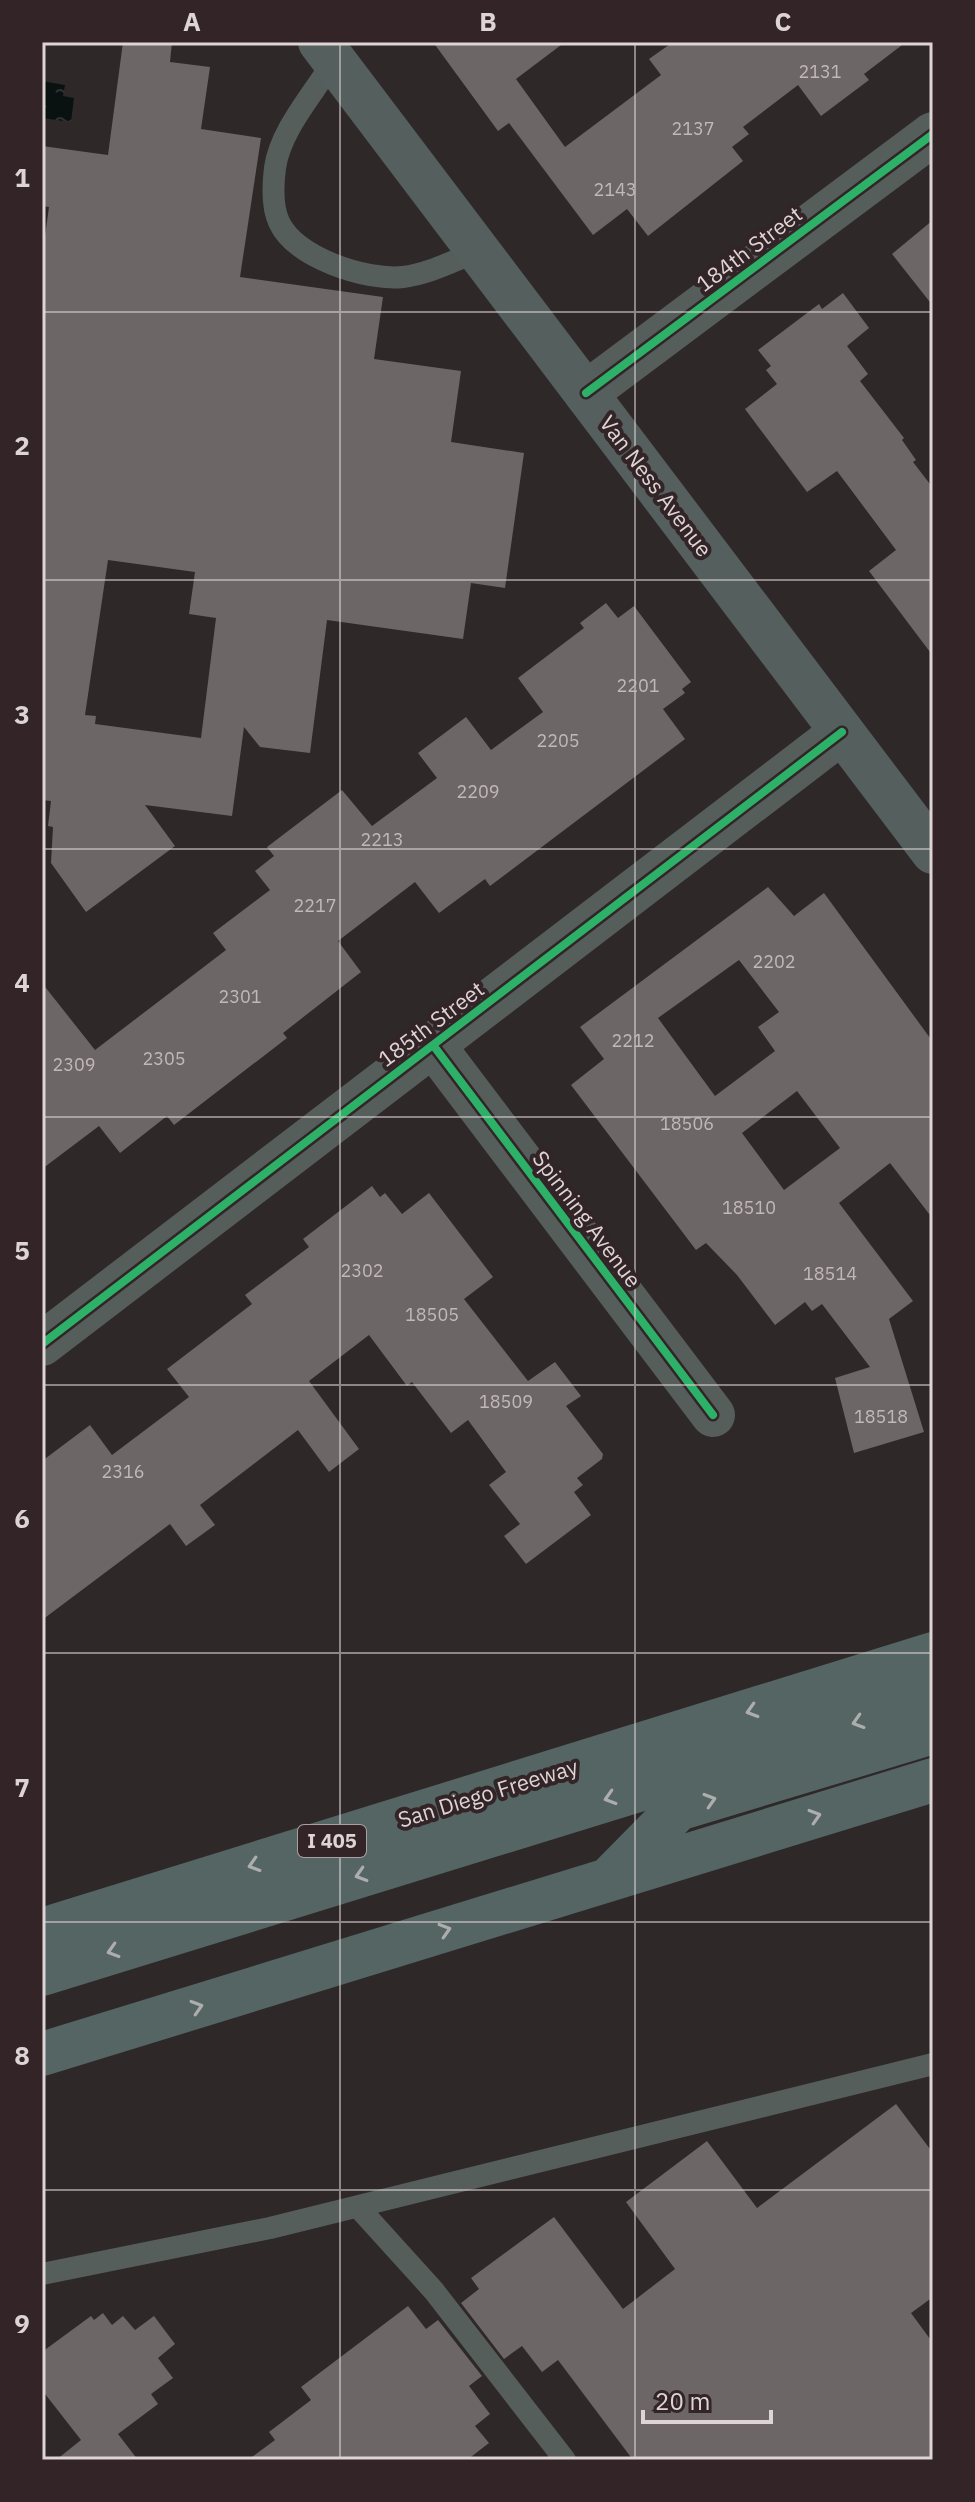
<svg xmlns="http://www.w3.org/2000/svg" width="975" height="2502" viewBox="0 0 975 2502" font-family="'IBM Plex Sans',sans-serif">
<defs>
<pattern id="water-ripples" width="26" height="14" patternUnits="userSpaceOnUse" patternTransform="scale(2)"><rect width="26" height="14" fill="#091211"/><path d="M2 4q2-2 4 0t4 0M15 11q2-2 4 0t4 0" fill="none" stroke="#2c3433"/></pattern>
</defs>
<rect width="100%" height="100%" fill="#2e2829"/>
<!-- water -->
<path fill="url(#water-ripples)" d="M42 81 65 85 63 96 74 98 71 122 42 118Z"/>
<!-- building -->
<path fill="#6c6667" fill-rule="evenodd" d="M123 42H172L170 62 210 67 201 129 261 138 240 277 383 297 374 359 461 371 451 442 524 453 505 588 471 583 463 639 327 620 310 753 260 747 244 727 232 816 145 805 175 846 86 912 51 863 53 827 48 826 51 801 42 800V258L49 207 42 206V146L108 155ZM108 560 195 572 189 614 216 618 201 738 95 724 96 716 85 715Z
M433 42H565L516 79 565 147 661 75 649 59 673 42H906L864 74 869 80 821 116 798 85 743 127 749 134 732 147 743 161 648 236 627 209 593 235 509 123 498 131Z
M933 220V306L892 254Z
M843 293 869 328 847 346 868 374 860 381 904 438 902 440 916 460 913 462 933 488V656L869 571 896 550 837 471 807 492 745 409 777 384 766 370 771 366 758 350 819 304 822 309Z
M606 603 618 618 634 606 691 682 682 689 685 693 663 709 685 739 490 886 485 879 439 913 415 882 338 941 361 972 283 1033 287 1038 174 1125 167 1116 120 1153 99 1126 42 1169V983L95 1050 226 950 213 933 270 890 255 871 274 856 267 847 342 790 372 826 437 778 418 753 466 717 491 750 543 712 518 678 584 628 580 623Z
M768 887 794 916 824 893 933 1042V1219L890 1163 839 1203 913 1301 889 1319 924 1432 854 1453 835 1378 870 1367 822 1304 812 1311 805 1302 775 1325 737 1275 706 1243 696 1250 571 1085 604 1059 580 1027ZM739 960 779 1012 758 1027 775 1051 715 1096 658 1018ZM797 1091 840 1148 784 1190 742 1133Z
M372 1186 380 1197 385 1193 402 1214 429 1193 493 1277 464 1299 528 1381 555 1362 581 1396 566 1406 603 1454 602 1459 577 1478 583 1485 574 1492 591 1515 526 1564 504 1536 520 1524 489 1485 506 1472 468 1420 451 1433 412 1382 407 1386 369 1335 309 1381 359 1449 329 1472 298 1430 200 1505 215 1525 186 1546 170 1524 42 1620V1461L90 1425 112 1455 189 1397 167 1369 252 1304 245 1295 309 1247 303 1239Z
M896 2104 933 2153V2297L911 2313 933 2343V2460H633L558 2360 542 2372 522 2346 504 2359 461 2303 479 2289 471 2278 554 2217 623 2309 675 2269 626 2202 707 2141 757 2208Z
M408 2306 426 2329 438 2320 482 2376 469 2386 490 2414 475 2426 489 2443 467 2460H248L275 2440 269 2432 311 2400 301 2387Z
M103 2313 112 2325 123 2316 135 2330 154 2316 175 2344 158 2358 173 2378 151 2394 158 2404 118 2434 138 2460H56L81 2440 42 2390V2352L91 2316 94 2320Z"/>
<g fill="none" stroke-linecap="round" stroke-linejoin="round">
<!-- service -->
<path stroke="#565e5c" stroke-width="22" d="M334 60C315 92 280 130 275 168 273 184 272 207 279 222 295 258 367 281 403 277 429 274 455 260 479 251
M358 2207 434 2291 565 2460
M42 2274 270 2228 933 2064"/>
<!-- minor -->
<path stroke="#565e5c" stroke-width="44" d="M586 393 933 134
M433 1045 713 1415
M42 1344 842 732"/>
<!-- secondary -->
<path stroke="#545f5e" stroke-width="44" d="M320 42 933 852"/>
<!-- motorway -->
<path stroke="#546564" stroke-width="44" d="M612 1876 678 1809 933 1732
M42 1930 933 1654
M42 1974 933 1699
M42 2054 933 1780"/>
<!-- cycleway casing -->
<g stroke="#322427" stroke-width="13">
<path id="cycleway" d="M586 393 933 134
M433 1045 713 1415
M42 1344 842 732"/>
</g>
<!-- cycleway -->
<use href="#cycleway" stroke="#2db169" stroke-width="8"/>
</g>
<!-- one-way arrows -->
<defs><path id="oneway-chevron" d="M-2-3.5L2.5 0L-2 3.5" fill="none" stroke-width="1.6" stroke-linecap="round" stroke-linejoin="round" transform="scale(2)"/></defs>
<g stroke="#aeadae">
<use href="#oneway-chevron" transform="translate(752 1711) rotate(163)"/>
<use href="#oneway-chevron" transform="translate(858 1722) rotate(163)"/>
<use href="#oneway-chevron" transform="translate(610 1798) rotate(163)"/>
<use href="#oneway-chevron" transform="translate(710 1800) rotate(-17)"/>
<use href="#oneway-chevron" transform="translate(815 1816) rotate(-17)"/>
<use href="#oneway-chevron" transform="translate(254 1865) rotate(163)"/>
<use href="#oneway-chevron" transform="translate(361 1875) rotate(163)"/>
<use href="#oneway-chevron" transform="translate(445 1930) rotate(-17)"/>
<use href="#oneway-chevron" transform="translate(113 1951) rotate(163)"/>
<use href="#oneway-chevron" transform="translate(197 2007) rotate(-17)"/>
</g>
<!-- grid -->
<path fill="none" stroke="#ded4d6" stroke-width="2" stroke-opacity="0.55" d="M340 42V2460M635 42V2460M42 312H933M42 580H933M42 849H933M42 1117H933M42 1385H933M42 1653H933M42 1922H933M42 2190H933"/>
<g text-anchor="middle" stroke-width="8" stroke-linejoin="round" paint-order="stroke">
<!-- number labels -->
<g font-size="18" fill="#c2b8ba">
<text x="820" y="78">2131</text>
<text x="693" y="135">2137</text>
<text x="615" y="196">2143</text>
<text x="638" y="692">2201</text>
<text x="558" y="747">2205</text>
<text x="478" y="798">2209</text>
<text x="382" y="846">2213</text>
<text x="315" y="912">2217</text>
<text x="774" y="968">2202</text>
<text x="240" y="1003">2301</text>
<text x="633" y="1047">2212</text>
<text x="164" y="1065">2305</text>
<text x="74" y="1071">2309</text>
<text x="687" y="1130">18506</text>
<text x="749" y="1214">18510</text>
<text x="362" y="1277">2302</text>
<text x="830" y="1280">18514</text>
<text x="432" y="1321">18505</text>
<text x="506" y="1408">18509</text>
<text x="881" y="1423">18518</text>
<text x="123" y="1478">2316</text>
</g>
<!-- shield labels -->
<rect fill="#322427" stroke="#aa9fa2" stroke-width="2" x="298" y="1825" width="68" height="32" rx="6"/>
<g font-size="20" font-weight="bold" fill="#ded4d6">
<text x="332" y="1848">I 405</text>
</g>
<!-- street labels -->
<g font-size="22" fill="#ded4d6" stroke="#322427">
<text transform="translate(749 249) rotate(-37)" y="8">184th Street</text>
<text transform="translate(656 486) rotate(53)" y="8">Van Ness Avenue</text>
<text transform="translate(431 1024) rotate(-37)" y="8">185th Street</text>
<text transform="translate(587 1219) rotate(53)" y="8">Spinning Avenue</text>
<text transform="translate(488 1793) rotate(-17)" y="8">San Diego Freeway</text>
</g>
</g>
<!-- border -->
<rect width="975" height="2502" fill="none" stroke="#322427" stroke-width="88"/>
<!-- scale -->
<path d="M643 2410v12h128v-12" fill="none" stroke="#ded4d6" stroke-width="4"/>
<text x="655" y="2410" font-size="24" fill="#ded4d6" stroke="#322427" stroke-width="6" paint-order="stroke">20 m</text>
<rect x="44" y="44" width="887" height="2414" fill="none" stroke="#ded4d6" stroke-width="3"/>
<g font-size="26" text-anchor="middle" font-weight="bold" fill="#ded4d6">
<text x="192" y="31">A</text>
<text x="488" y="31">B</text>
<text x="783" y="31">C</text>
<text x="22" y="187">1</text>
<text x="22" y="455">2</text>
<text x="22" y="724">3</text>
<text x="22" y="992">4</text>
<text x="22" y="1260">5</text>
<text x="22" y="1528">6</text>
<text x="22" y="1797">7</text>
<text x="22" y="2065">8</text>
<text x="22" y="2333">9</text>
</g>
</svg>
